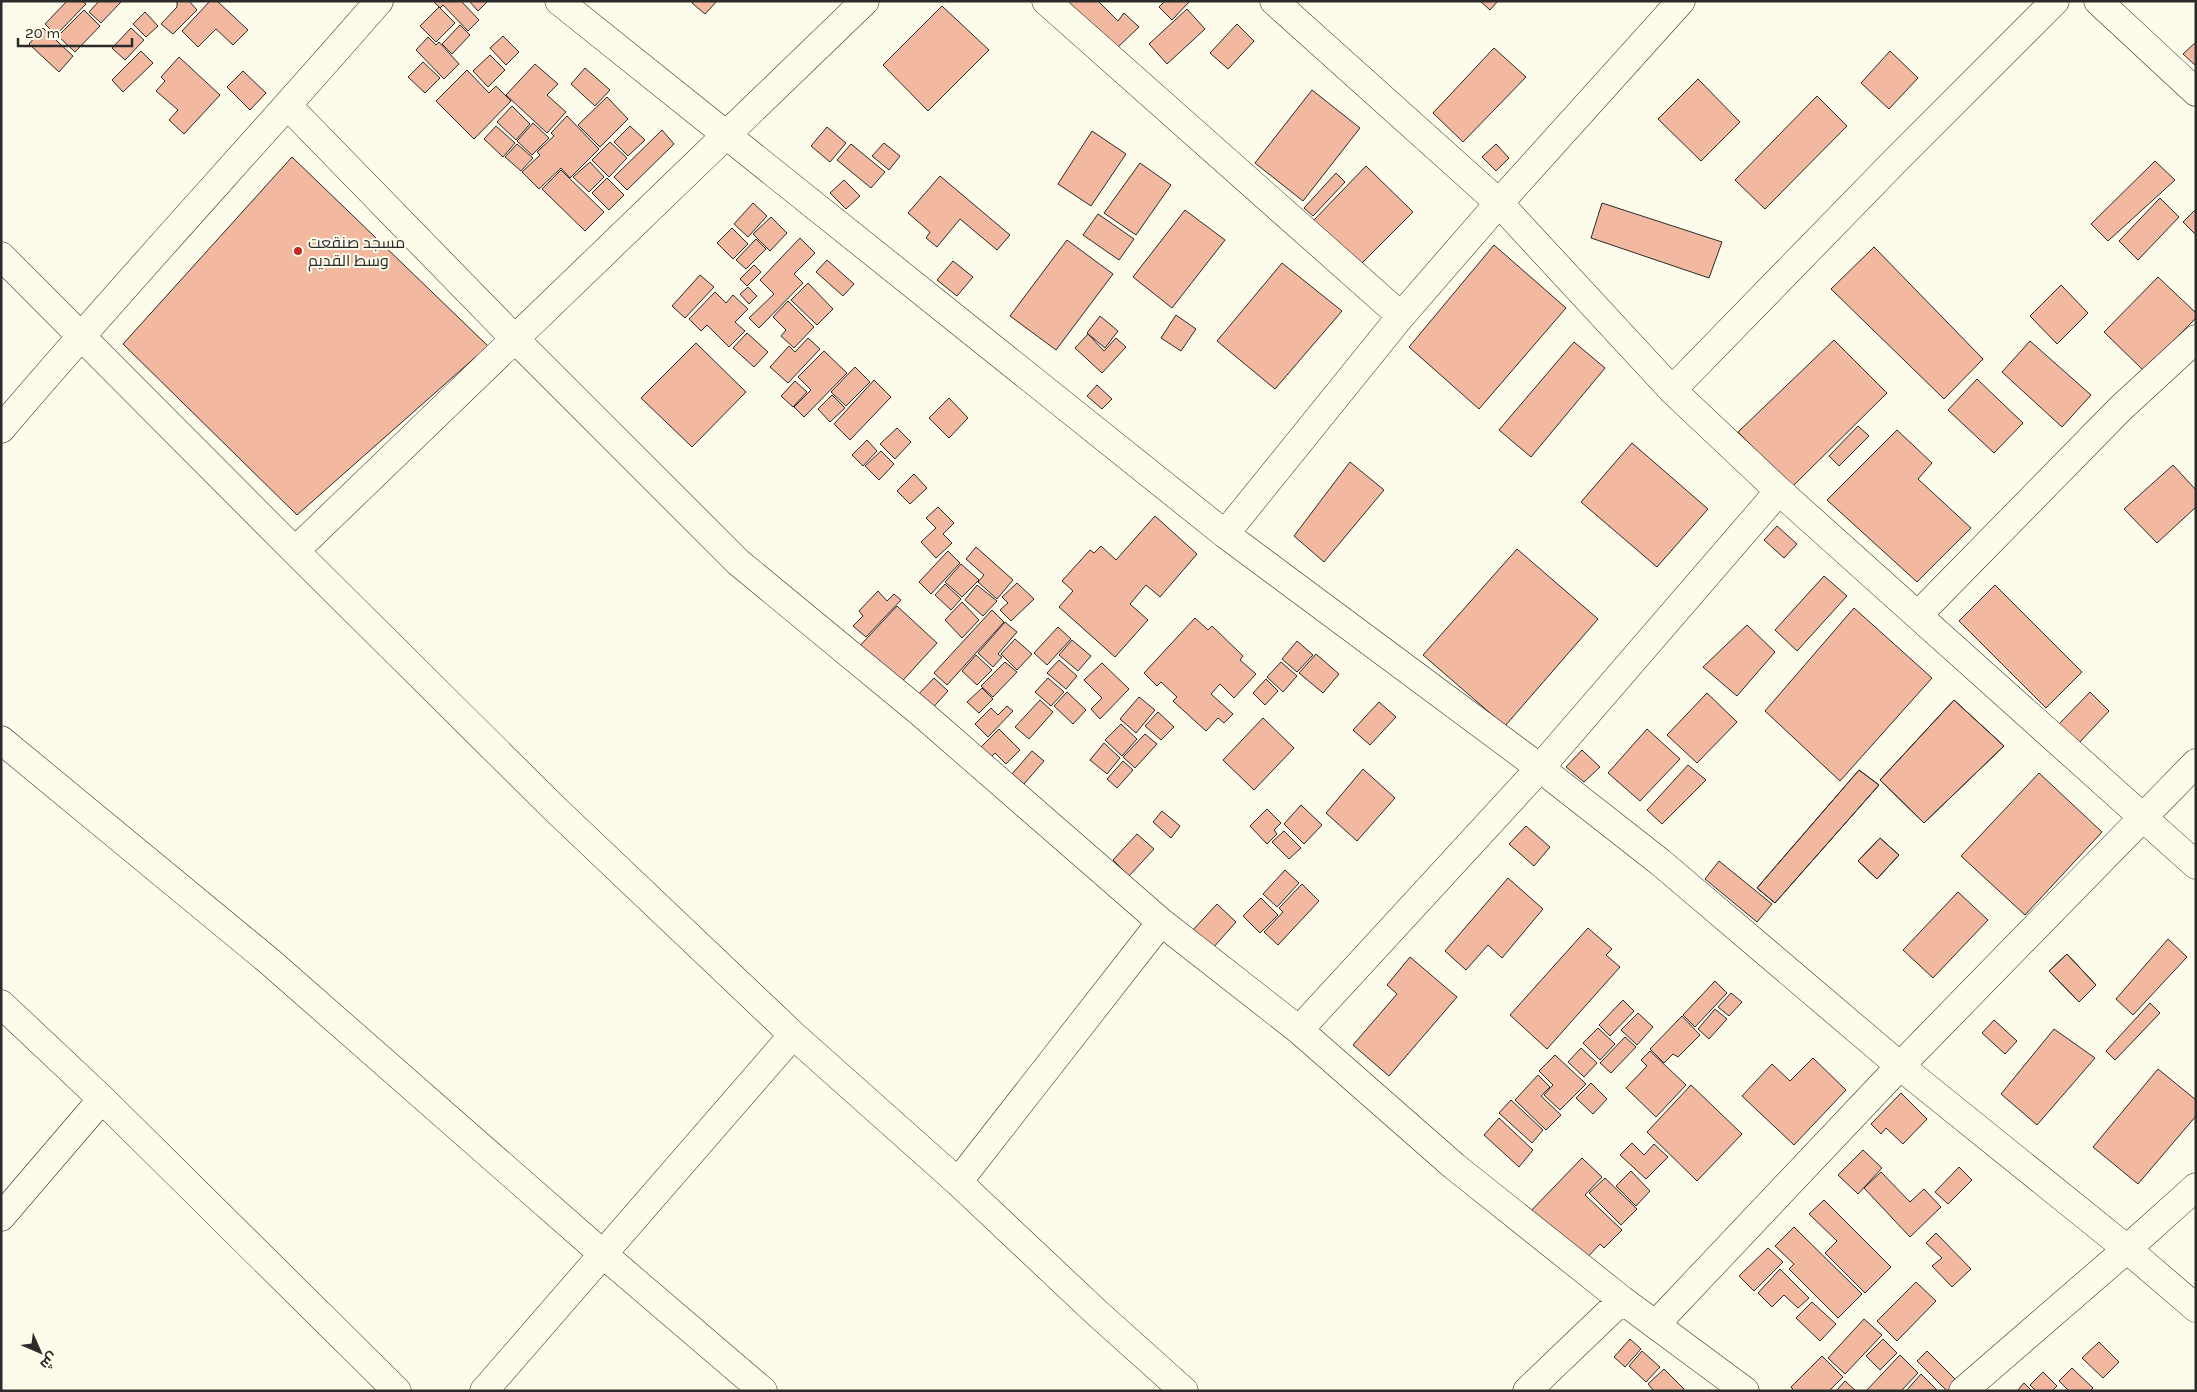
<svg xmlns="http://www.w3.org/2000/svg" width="2197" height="1392" viewBox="0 0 2197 1392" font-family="Karla,Cairo,sans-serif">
<rect width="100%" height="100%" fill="#fdfbea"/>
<!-- building -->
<path fill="#f2b8a0" stroke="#2b2b2b" d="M67 1H82L86 4 56 35 45 24Z
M99 1H120L121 2 101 23 89 12Z
M177 1H189L197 10 173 34 161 24 177 7Z
M210 1H217L248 30 233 45 216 29 198 47 182 31Z
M433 1H461L479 20 468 31 443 5 440 8Z
M469 1H488L478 11Z
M693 1H717L705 14 692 3Z
M1067 1H1098L1118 21 1124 13 1139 27 1117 48Z
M1165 1H1190L1172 20 1159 7Z
M1480 1H1498L1490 10Z
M942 6 989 50 928 111 883 65Z
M439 7 455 23 436 42 420 26Z
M1187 9 1205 29 1167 64 1149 44Z
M84 10 100 26 75 52 58 36Z
M145 12 158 26 146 37 133 24Z
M1237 24 1254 41 1228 69 1210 53Z
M460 25 470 35 452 54 442 44Z
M43 28 73 56 59 72 29 44Z
M131 28 144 40 125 60 112 48Z
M503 36 519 52 506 65 490 48Z
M428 37 436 45 439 42 459 64 444 79 416 50Z
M2196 42V66L2183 54Z
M1494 48 1526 77 1463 142 1433 113Z
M141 51 153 63 123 92 112 80Z
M1890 51 1918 78 1889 109 1861 83Z
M490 55 505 70 488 87 473 71Z
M179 57 220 95 184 134 169 120 178 110 156 91 165 81 161 77Z
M423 62 440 78 425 93 408 77Z
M535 64 558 84 547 95 566 112 547 133 506 95Z
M585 68 610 90 595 106 571 84Z
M467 70 489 93 496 86 511 101 474 139 436 101Z
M243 71 266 93 250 110 227 87Z
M1698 79 1740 122 1701 161 1658 119Z
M1312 90 1360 128 1303 201 1255 163Z
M1817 96 1847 126 1765 209 1735 180Z
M607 97 628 119 600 147 578 125Z
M512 106 530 124 516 140 497 122Z
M567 116 599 149 570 178 561 168 539 189 522 172 540 155 537 152 554 136 551 133Z
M533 123 549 138 532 155 517 141Z
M496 126 515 143 503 157 484 139Z
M630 126 645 140 628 156 614 142Z
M827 127 846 143 830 162 811 146Z
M662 130 674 144 627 190 614 177Z
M1092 131 1126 154 1091 206 1058 184Z
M610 142 627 158 609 177 592 160Z
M884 143 900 156 889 170 872 156Z
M517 144 533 158 521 171 505 157Z
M851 144 885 172 871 188 837 160Z
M1496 144 1509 158 1496 171 1482 157Z
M292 157 488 346 297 515 123 344Z
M2155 161 2175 180 2108 241 2091 224Z
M590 162 604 177 589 192 573 177Z
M1140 163 1171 185 1136 235 1104 213Z
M1366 166 1413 212 1360 265 1314 220Z
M561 170 604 212 585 231 542 189Z
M1336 173 1345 182 1313 216 1304 208Z
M940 176 1010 235 997 250 960 219 937 247 926 238 930 232 908 213Z
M607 178 624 195 609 210 592 193Z
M844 180 860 196 846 209 830 193Z
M2160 198 2179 217 2138 260 2119 241Z
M753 203 767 216 748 237 734 224Z
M1602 203 1722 242 1709 278 1591 238Z
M2196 209V235L2183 222Z
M1185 210 1225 240 1172 308 1133 277Z
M1098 214 1134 239 1119 260 1083 235Z
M771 217 787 233 770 251 753 234Z
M732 228 748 244 733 259 717 243Z
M800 238 815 253 794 274 803 283 759 328 749 318 774 294 760 280Z
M756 239 766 249 746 269 736 260Z
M1067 240 1113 274 1056 350 1010 316Z
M1494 245 1566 308 1479 409 1409 347Z
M1874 247 1983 359 1944 399 1831 289Z
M827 260 854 284 843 296 816 272Z
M953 261 973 277 957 296 937 280Z
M1282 263 1342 311 1275 389 1217 341Z
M754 265 761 272 747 286 740 279Z
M700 275 714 287 685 318 672 306Z
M2158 277 2196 313V318L2144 371 2104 332Z
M808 283 833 309 817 325 791 300Z
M2061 285 2088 313 2057 344 2030 316Z
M748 287 757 296 749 304 740 294Z
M715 292 726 303 733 295 748 309 735 322 745 331 729 347 707 325 701 331 689 319Z
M788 301 814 327 794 348 781 336 786 330 773 317Z
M1176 315 1196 329 1181 351 1161 338Z
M1100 316 1118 331 1105 348 1087 333Z
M747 333 768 352 754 367 733 348Z
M1088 334 1104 351 1116 338 1126 347 1102 373 1075 348Z
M808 338 820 349 788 383 770 367 789 346 795 352Z
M1834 340 1887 393 1792 487 1738 432Z
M2030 341 2091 395 2062 427 2002 372Z
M1574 342 1605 368 1531 457 1499 430Z
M696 343 746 392 692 447 641 398Z
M824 351 847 373 804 417 794 407 811 390 798 377Z
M855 367 870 382 846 406 831 392Z
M1977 379 2023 423 1994 453 1948 410Z
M874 380 891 397 850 440 834 424Z
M795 381 807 392 793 407 781 396Z
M1097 385 1112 399 1102 409 1087 396Z
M832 395 845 408 830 422 818 409Z
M949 398 968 418 949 438 929 418Z
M1858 426 1869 436 1839 466 1829 456Z
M897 428 911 442 895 459 880 444Z
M1897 430 1932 463 1918 479 1971 528 1917 582 1827 500Z
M867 440 877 451 863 466 852 455Z
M1632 443 1708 509 1657 567 1581 502Z
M881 451 894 464 879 480 865 466Z
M1350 462 1384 490 1324 562 1294 536Z
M2173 465 2196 490V507L2157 543 2124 509Z
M914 474 927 488 910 504 897 491Z
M938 507 954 523 943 534 952 543 936 558 921 542 936 528 926 518Z
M1155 516 1197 554 1160 597 1146 585 1130 604 1148 620 1115 657 1059 607 1073 591 1062 581 1090 550 1094 553 1101 546 1116 560Z
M1777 526 1797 544 1784 558 1764 540Z
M976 547 1013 580 997 599 978 582 984 575 966 559Z
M1517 549 1598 619 1505 726 1423 655Z
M948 551 960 563 931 594 919 582Z
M961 564 979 580 962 597 945 582Z
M1824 576 1847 596 1797 651 1775 630Z
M1017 583 1034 599 1011 621 1000 610 1008 603 1002 597Z
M945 584 961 599 951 610 935 595Z
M977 585 997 601 983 616 965 600Z
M1995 585 2082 672 2046 708 1959 621Z
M1995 585 2082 672 2046 708 1959 621Z
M878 591 887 601 894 594 901 600 866 637 853 626 863 616 859 611Z
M962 602 979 620 962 638 945 620Z
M897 606 937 643 896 688 855 651Z
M1854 608 1932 678 1840 781 1765 711Z
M992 610 1004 622 947 685 934 673Z
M1195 618 1208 630 1212 626 1243 656 1240 660 1256 674 1234 698 1220 684 1211 694 1233 714 1224 723 1218 718 1206 731 1173 701 1177 697 1161 682 1157 686 1144 673Z
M1005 622 1017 632 998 654 1002 657 993 667 978 653Z
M1747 625 1775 652 1737 696 1703 667Z
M1058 627 1071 639 1047 665 1034 653Z
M1015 639 1032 654 1017 670 1001 654Z
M1072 640 1091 656 1078 671 1059 655Z
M1297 641 1313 655 1297 672 1282 659Z
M1316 654 1339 674 1323 693 1299 673Z
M976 655 992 670 977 685 962 671Z
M1059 660 1077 676 1066 689 1047 673Z
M1005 662 1017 672 993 697 981 686Z
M1281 662 1297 676 1283 692 1267 677Z
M1102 663 1129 689 1100 719 1091 709 1102 698 1084 680Z
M934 678 948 691 928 713 913 700Z
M1048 678 1064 692 1051 706 1035 692Z
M1266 679 1278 691 1265 705 1253 693Z
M982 688 993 699 979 713 967 702Z
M1067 692 1086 710 1073 724 1054 706Z
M2090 692 2109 711 2079 743 2059 724Z
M1707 693 1737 722 1697 763 1667 735Z
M1139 697 1155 710 1136 733 1120 719Z
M1040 700 1053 712 1029 739 1015 727Z
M1954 700 2004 746 1924 823 1880 780Z
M1954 700 2004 746 1924 823 1880 780Z
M1379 702 1396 717 1370 745 1353 730Z
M1007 706 1013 711 988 737 975 724 991 708 998 715Z
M1158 712 1174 727 1161 740 1145 726Z
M1263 718 1294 748 1254 790 1223 760Z
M1121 724 1137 739 1122 756 1105 740Z
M999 729 1020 750 1006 764 995 753 990 758 980 748Z
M1647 729 1680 759 1640 801 1608 773Z
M1145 734 1157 744 1135 768 1123 757Z
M1104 743 1120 758 1107 774 1090 760Z
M1582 750 1600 767 1584 782 1566 767Z
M1032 751 1044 761 1024 784 1012 774Z
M1123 761 1133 770 1117 788 1107 779Z
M1688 765 1706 780 1662 824 1647 810Z
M1363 769 1395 798 1357 841 1326 813Z
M1859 770 1879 785 1775 903 1757 888Z
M1859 770 1879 785 1775 903 1757 888Z
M2039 773 2102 832 2025 915 1961 856Z
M1301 805 1322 825 1304 844 1284 824Z
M1267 809 1281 823 1274 830 1277 834 1267 844 1250 826Z
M1162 811 1180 826 1171 838 1153 822Z
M1526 826 1550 847 1534 866 1509 844Z
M1284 831 1301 848 1289 859 1272 842Z
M1137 834 1154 849 1129 876 1113 860Z
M1880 838 1899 855 1877 879 1858 861Z
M1880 838 1899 855 1877 879 1858 861Z
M1719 861 1772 904 1757 922 1705 879Z
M1285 870 1299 883 1277 907 1263 894Z
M1508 878 1543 909 1502 958 1488 945 1466 970 1445 951Z
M1302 884 1319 901 1278 945 1264 932 1283 912 1279 908Z
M1958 892 1988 920 1933 978 1903 950Z
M1261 898 1278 915 1260 933 1243 916Z
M1217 904 1236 922 1212 949 1192 931Z
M1588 928 1612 949 1606 955 1620 967 1547 1049 1510 1015Z
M2168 939 2187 957 2133 1015 2116 999Z
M2067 954 2096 985 2079 1002 2049 971Z
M2067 954 2096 985 2079 1002 2049 971Z
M1410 957 1457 997 1389 1076 1353 1045 1397 994 1387 985Z
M1715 981 1727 993 1695 1027 1683 1015Z
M1731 993 1742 1002 1729 1016 1718 1007Z
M1623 1000 1634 1011 1610 1036 1599 1025Z
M2150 1003 2160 1013 2115 1060 2106 1051Z
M1715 1009 1727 1019 1709 1039 1698 1029Z
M1638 1013 1653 1027 1637 1045 1621 1030Z
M1682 1016 1700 1035 1678 1057 1673 1054 1664 1063 1650 1049Z
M1994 1020 2017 1041 2005 1054 1982 1033Z
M1598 1028 1615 1044 1600 1060 1583 1043Z
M2054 1029 2095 1058 2037 1125 2001 1094Z
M1625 1037 1636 1047 1611 1073 1600 1063Z
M1581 1048 1597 1063 1584 1077 1568 1062Z
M1650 1051 1686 1085 1656 1117 1626 1088 1647 1066 1641 1060Z
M1555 1055 1586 1084 1560 1110 1544 1095 1553 1085 1539 1071Z
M1813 1058 1846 1090 1794 1145 1742 1096 1772 1064 1790 1081Z
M2158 1069 2196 1100V1116L2138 1184 2093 1147Z
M1538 1075 1550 1087 1541 1096 1561 1115 1546 1130 1515 1100Z
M1591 1083 1607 1099 1593 1114 1576 1098Z
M1691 1085 1742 1134 1697 1181 1647 1132Z
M1901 1093 1927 1119 1903 1144 1886 1128 1881 1134 1871 1124Z
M1511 1100 1543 1130 1532 1143 1499 1113Z
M1499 1118 1533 1150 1519 1167 1484 1135Z
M1632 1143 1644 1155 1654 1144 1668 1157 1646 1179 1620 1155Z
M1863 1150 1882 1168 1858 1194 1838 1175Z
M1582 1158 1602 1177 1585 1195 1622 1230 1604 1248 1600 1244 1579 1266 1526 1216Z
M1959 1167 1972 1180 1948 1204 1935 1192Z
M1631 1171 1650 1191 1636 1206 1616 1186Z
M1881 1172 1910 1202 1924 1189 1941 1207 1910 1237 1864 1188Z
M1605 1178 1637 1209 1621 1225 1589 1193Z
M1824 1200 1891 1267 1865 1293 1825 1253 1837 1241 1809 1214Z
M1794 1227 1862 1294 1838 1318 1789 1269 1794 1264 1775 1246Z
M1936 1233 1971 1269 1952 1287 1932 1266 1942 1258 1926 1243Z
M1768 1248 1783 1262 1754 1291 1739 1276Z
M1780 1269 1809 1298 1798 1308 1784 1295 1772 1307 1758 1293Z
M1916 1282 1936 1301 1897 1341 1877 1321Z
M1812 1302 1836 1324 1820 1341 1796 1318Z
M1864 1319 1882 1335 1845 1374 1828 1358Z
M1630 1339 1641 1349 1625 1367 1614 1357Z
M1883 1339 1897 1353 1880 1370 1866 1356Z
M2099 1342 2119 1362 2103 1378 2082 1358Z
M1642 1351 1660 1367 1646 1382 1629 1366Z
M1927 1351 1958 1382 1950 1391H1947L1917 1361Z
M1900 1355 1918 1373 1901 1391H1866Z
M1822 1356 1843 1377 1829 1391H1794L1791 1387Z
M2072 1368 2093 1388 2090 1391H2069L2059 1381Z
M1664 1369 1684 1389 1683 1391H1654L1648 1384Z
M2043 1372 2057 1386 2052 1391H2036L2030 1385Z
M1921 1374 1937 1390 1906 1391Z
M1845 1381 1856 1391H1836Z
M2024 1383 2032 1391H2017Z"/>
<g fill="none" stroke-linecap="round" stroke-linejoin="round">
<!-- minor casing -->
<g stroke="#2b2b2b" stroke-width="29">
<path id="minor" d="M559 1 1225 534 1540 768 1660 862 1900 1066 2127 1249 2196 1308
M1046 1 1401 316
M1274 1 1499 203 1672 390 1779 491 2196 865
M2098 1 2196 92
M288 106 515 339 738 562 921 713 1161 922 1299 1030 1454 1166 1622 1300 1745 1391
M1 256 295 551 553 807 793 1035 958 1182 1096 1312 1184 1391
M1672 390 1897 159 2055 1
M1 429C124 284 254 145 379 1
M1225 534 1401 316 1499 203 1681 1
M295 551 865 1
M1918 615 2121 408 2196 339
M1 740 269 961 604 1255 763 1391
M1 1004 102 1099 397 1391
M1299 1030 1540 768 1779 491
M958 1182 1161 922
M1 1217 102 1099
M1656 1324 1900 1066 2196 763
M484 1391 793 1035
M1527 1391 1622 1300
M1963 1391 2127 1249 2196 1187"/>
</g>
<!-- minor -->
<use href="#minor" stroke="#fdfbea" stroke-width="28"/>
</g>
<!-- markers -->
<circle fill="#c62828" stroke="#fdfbea" stroke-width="2" cx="298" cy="251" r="5"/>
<g text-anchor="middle" stroke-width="4" stroke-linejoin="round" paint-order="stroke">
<!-- poi labels -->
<g font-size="16" fill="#2b2b2b" stroke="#fdfbea" text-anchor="start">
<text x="308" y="248">مسجد صنقعت<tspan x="308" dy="18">وسط القديم</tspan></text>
</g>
</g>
<!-- border -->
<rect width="2197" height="1392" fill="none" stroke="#2b2b2b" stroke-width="5"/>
<!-- north arrow -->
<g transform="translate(40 1352) rotate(135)" stroke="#fdfbea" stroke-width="4" paint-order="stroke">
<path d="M0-4L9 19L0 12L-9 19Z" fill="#2b2b2b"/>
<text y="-8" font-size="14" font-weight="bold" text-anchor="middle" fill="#2b2b2b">ش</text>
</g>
<!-- scale -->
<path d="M18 38v8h114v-8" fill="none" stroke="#2b2b2b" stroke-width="2.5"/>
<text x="25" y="38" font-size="15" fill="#2b2b2b" stroke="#fdfbea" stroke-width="4" paint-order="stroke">20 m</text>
</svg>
